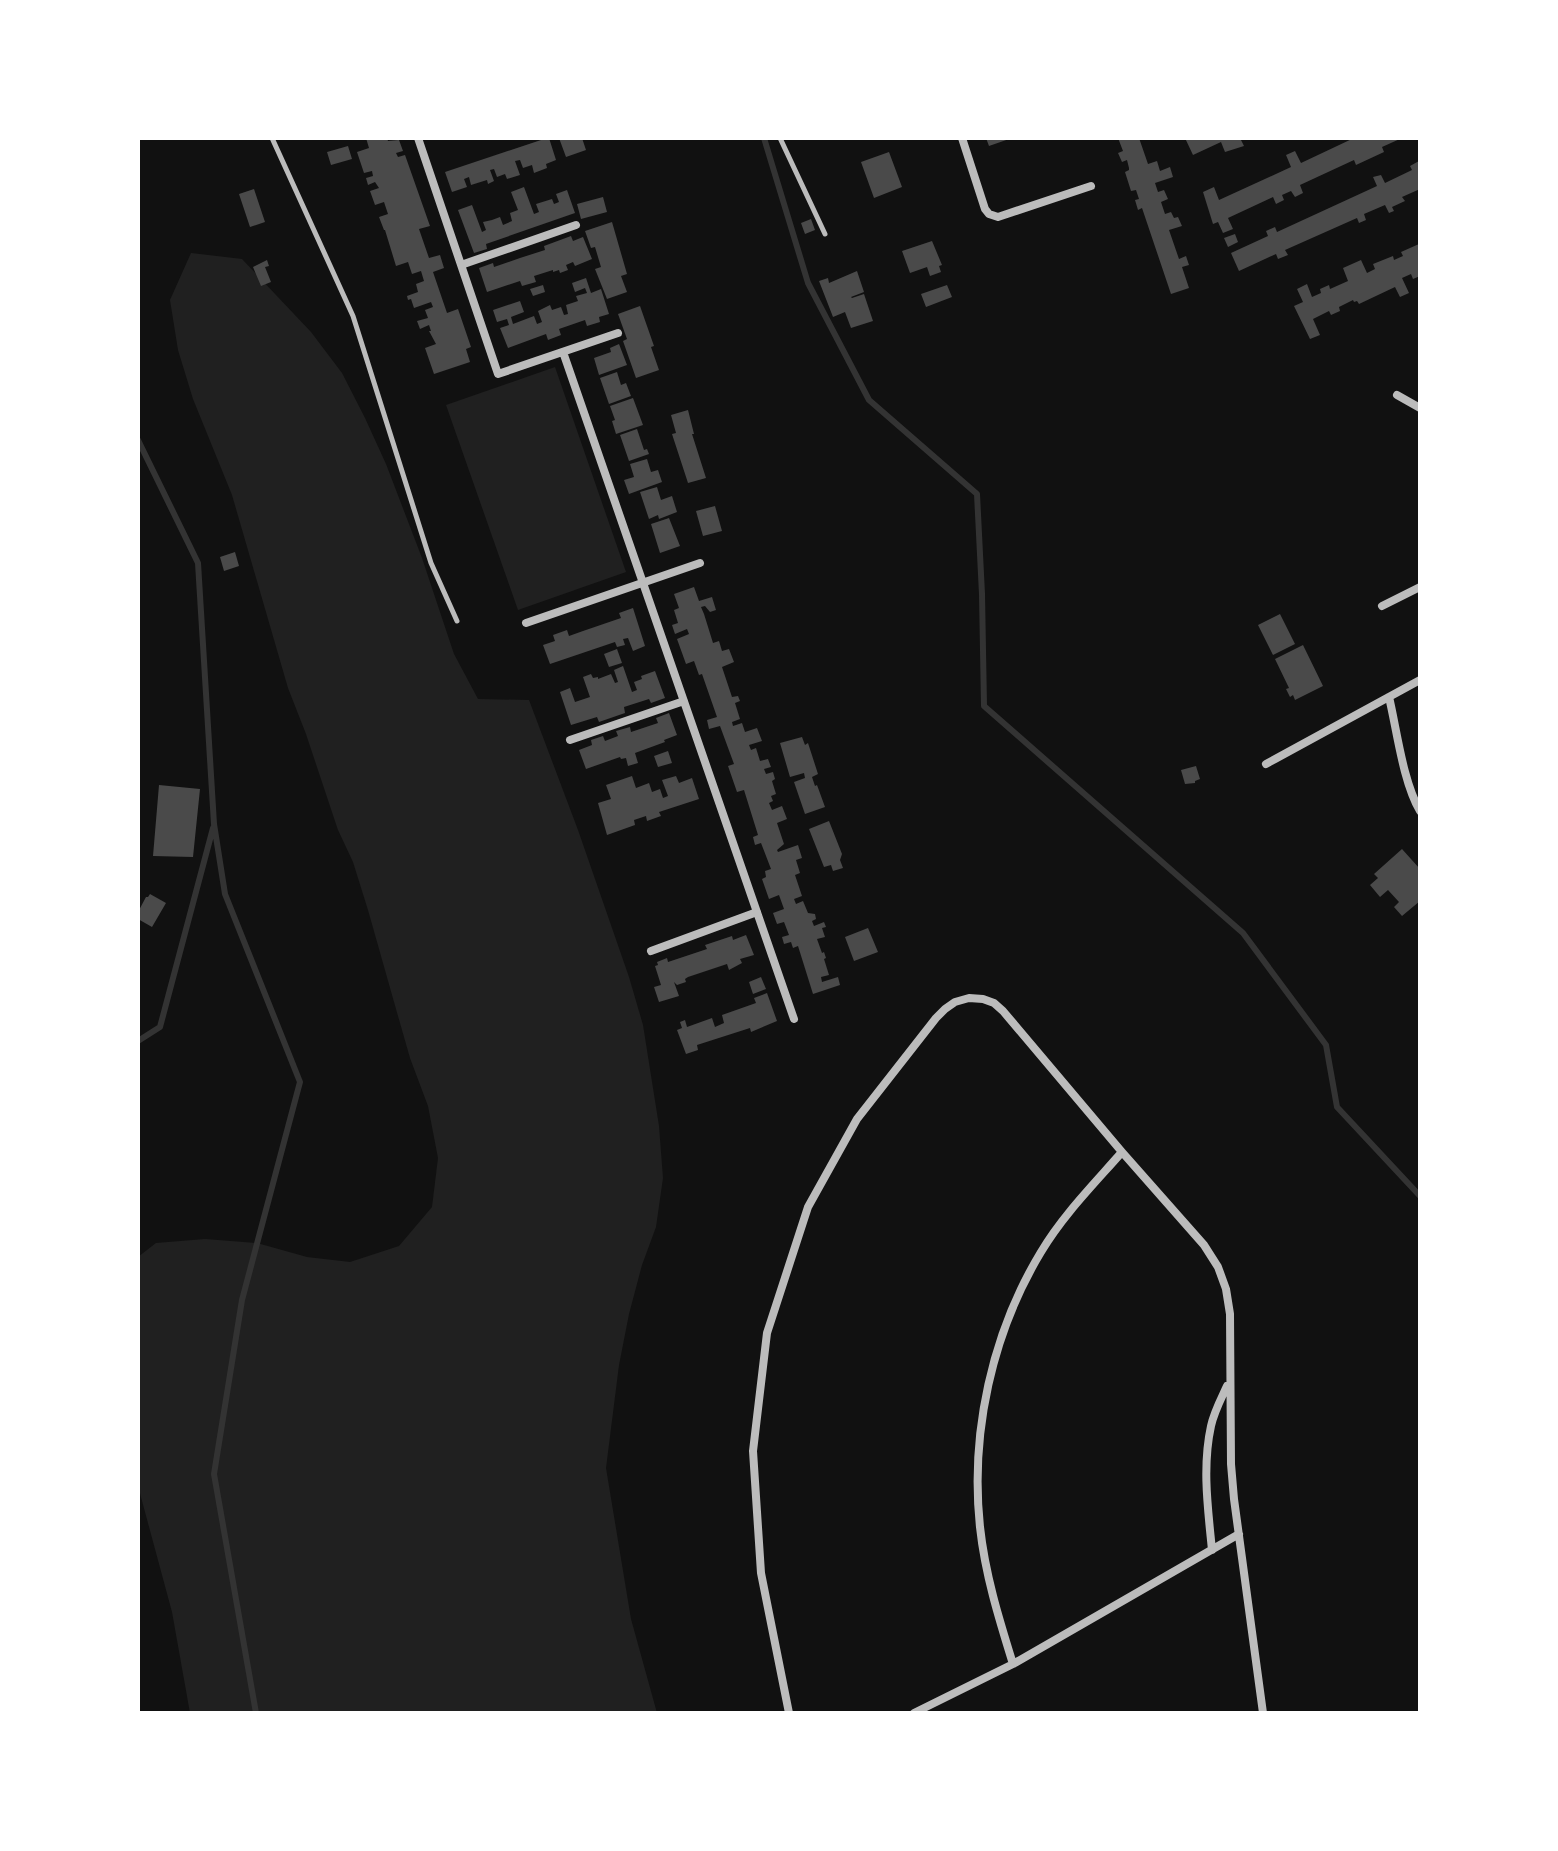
<svg xmlns="http://www.w3.org/2000/svg" width="1558" height="1851" viewBox="0 0 1558 1851" font-family="Jost,sans-serif">
<rect width="100%" height="100%" fill="#111"/>
<!-- green -->
<path fill="#202020" d="M191 253 242 259 311 332 342 373 365 418 386 464 422 558 454 654 478 699 529 700 578 830 629 977 643 1025 659 1126 663 1178 656 1227 642 1265 629 1314 619 1365 606 1468 631 1619 657 1713H190L172 1612 138 1486V1257L156 1243 205 1239 257 1243 307 1257 350 1262 399 1246 432 1207 438 1158 428 1106 410 1058 396 1009 368 910 353 862 338 830 306 734 288 688 232 495 193 399 178 350 170 300Z
M555 367 626 572 518 610 446 405Z"/>
<g fill="none" stroke-linecap="round" stroke-linejoin="round">
<!-- stream -->
<path stroke="#333" stroke-width="6" d="M764 138 808 283 869 400 977 494 982 594 984 706 1243 933 1326 1045 1337 1107 1420 1196
M138 440 198 563 214 824 225 894 300 1082 242 1300 214 1474 256 1713
M138 1041 160 1027 213 828"/>
</g>
<!-- building -->
<path fill="#4a4a4a" d="M366 138H387L388 141 399 140 403 151 396 153 398 157 405 155 430 226 419 229 420 232 429 258 440 255 444 268 433 272 447 313 458 309 471 347 466 349 470 362 434 374 425 348 436 344 429 331H431L429 325 420 329 417 321 428 318 425 310 433 307 431 302 414 308 411 299 408 300 407 296 418 292 416 284 424 281 421 271 412 274 408 262 396 266 385 230H384L379 217 388 214 384 202 375 205 370 191 379 188 375 182 368 185 366 178 373 176 372 171 364 173 357 152 369 148Z
M547 138H549L556 160 546 164 547 168 534 173 532 165 523 168 520 160 515 161 520 175 507 179 505 174 497 177 494 169 490 170 494 181 488 184 487 180 471 185 469 177 464 179 467 187 452 192 445 172Z
M559 138H582L586 150 566 157Z
M986 138H1012L989 146Z
M1118 138H1139L1148 164 1157 161 1160 171 1170 167 1173 177 1155 183 1158 192 1164 190 1168 199 1161 202 1165 214 1171 212 1174 218 1178 217 1182 226 1169 230 1179 259 1186 256 1189 265 1182 267 1189 288 1171 294 1142 208 1138 210 1135 200 1139 199 1136 190 1131 191 1125 172 1129 170V168L1127 160 1122 162 1118 153 1123 151Z
M1185 138H1240L1244 146 1225 152 1221 142 1193 155Z
M1354 138H1402L1382 147 1384 152 1356 165 1354 160 1300 185 1303 193 1295 197 1291 191 1282 195 1284 200 1276 204 1273 197 1228 218 1233 229 1223 233 1218 222 1213 224 1203 192 1214 187 1219 200 1291 167 1286 155 1295 151 1301 163Z
M348 146 352 159 331 165 327 152Z
M889 152 902 187 874 198 861 162Z
M1419 161 1420 189 1402 197 1405 201 1392 207 1394 211 1389 213 1385 205 1364 214 1366 220 1359 223 1357 218 1285 250 1288 255 1278 259 1276 254 1239 271 1231 253 1268 236 1266 231 1275 227 1277 232 1377 186 1373 177 1381 175 1385 183 1412 170 1410 166Z
M524 187 534 214 539 212 536 204 552 199 554 204 559 202 556 194 567 190 575 213 486 244 487 249 474 253 458 210 472 205 482 232 486 230 483 222 492 220 500 217 503 225 512 221 510 213 518 210 511 192Z
M254 189 265 222 250 227 239 194Z
M603 197 607 212 581 219 577 204Z
M811 219 815 230 805 234 801 223Z
M612 222 627 274 621 276 627 292 607 299 595 269 601 267 595 247 591 248 585 231Z
M1235 234 1238 242 1228 247 1224 238Z
M571 236 573 241 583 237 592 259 575 266 573 262 566 265 568 270 560 273 559 270 553 272V270L534 276 536 282 522 286 520 281 487 292 479 268 493 263 494 267 520 258 545 250 544 246Z
M932 241 942 265 939 266 941 272 930 276 927 267 910 273 902 251Z
M1419 244 1420 276 1413 279 1411 274 1402 278 1409 293 1400 297 1395 287 1359 304 1357 301 1354 302 1353 300 1339 307 1340 311 1331 315 1329 311 1313 319 1320 335 1310 339 1294 306 1303 302 1297 289 1307 284 1312 297 1321 293 1320 289 1329 285 1330 289 1348 281 1343 268 1361 260 1367 273 1375 269 1373 264 1393 256 1394 260 1403 256 1401 252Z
M267 260 269 266 265 267 271 282 261 286 253 267Z
M857 271 864 292 851 297 852 298 864 294 873 321 851 328 845 312 833 317 819 281 828 278 829 283Z
M586 278 591 293 601 289 609 314 599 317 600 322 587 326 585 320 559 329 561 335 548 340 546 334 508 348 500 328 509 325 507 319 497 322 493 310 520 301 524 312 511 317 513 324 534 316 537 324 542 322 538 311 550 305 552 310 561 307 564 315 568 314 566 305 578 301 576 296 587 293 585 288 575 292 572 283Z
M543 285 545 292 533 296 530 289Z
M947 285 952 297 926 307 921 294Z
M640 306 654 346 651 347 659 370 636 378 623 341 627 339 618 314Z
M619 344 627 365 599 375 594 358 611 352 610 348Z
M617 372 621 385 626 383 631 396 609 404 600 378Z
M633 398 643 425 616 434 612 421 615 420 610 406Z
M688 410 694 434H692L706 478 688 483 672 434 676 433 671 415Z
M637 429 644 450 647 449 649 454 629 461 620 435Z
M647 459 651 472 658 470 662 482 629 494 624 480 634 477 630 464Z
M657 487 661 500 672 496 677 512 659 519 658 515 649 519 640 492Z
M715 506 722 531 703 536 696 511Z
M669 518 680 546 660 553 651 524Z
M235 552 239 566 224 571 220 557Z
M694 587 699 601 712 597 716 610 710 612 705 606 701 607 704 614 713 643 719 641 722 651 729 649 734 662 722 667 732 697 738 696 740 701 735 703 740 719 732 722 733 726 742 723 745 732 757 728 762 741 749 745 751 750 756 748 760 761 768 759 771 767 764 769 766 774 773 772 775 779 772 781 776 794 771 796 773 801 769 803 772 810 782 806 787 819 777 823 784 844 777 850 778 852 798 845 802 858 796 860 800 873 795 875 802 896 794 899 796 904 803 901 808 913 815 914 816 919 812 921 814 926 824 922 826 927 822 928 825 937 817 939 822 953 824 952 826 958 824 959 829 975 821 977 822 982 838 977 840 985 813 994 798 946 793 948 791 942 784 944 782 937 789 935 784 922 777 924 773 913 784 909 779 895 769 899 762 879 766 877 765 871 771 869 761 843 755 845 753 837 758 835 744 790 737 792 728 766 734 764 720 726 709 729 707 720 717 717 702 674 699 675 694 661 686 664 677 639 689 634 687 629 675 634 672 625 678 623 674 610 679 608 674 594Z
M633 608 645 646 633 651 628 638 623 639 625 645 617 647 615 642 550 664 543 645 555 641 553 635 567 630 569 636 583 631 621 618 619 613Z
M1280 614 1295 644 1273 655 1258 625Z
M1303 645 1323 686 1295 700 1293 695 1290 697 1286 689 1289 688 1275 659Z
M617 649 622 663 609 667 604 654Z
M623 666 632 692 637 690 634 682 642 679 641 676 655 671 665 698 651 703 649 699 624 707 625 713 599 722 597 717 571 725 560 692 570 688 575 702 590 697 583 677 591 674 593 678 598 677V679L611 674 615 683 618 682 614 670Z
M669 713 677 735 664 740 665 742 635 753 638 763 628 766 626 758 621 759 620 757 586 769 579 750 592 745 591 740 603 736 605 741 618 736 616 731 630 727 631 732 658 723 656 718Z
M802 737 805 745 808 743 818 774 812 777 815 786 817 785 825 807 805 814 794 782 805 778 804 773 790 777 780 743Z
M668 751 672 763 658 767 654 756Z
M1196 766 1200 779 1195 781V783L1185 784 1181 770Z
M632 776 636 788 649 783 652 792 660 789 663 798 668 796 662 780 676 776 679 783 692 778 699 799 659 812 661 816 647 821 646 816 634 820 635 825 607 835 598 803 611 799 606 785Z
M159 785 200 789 193 857 153 856Z
M829 821 842 854 840 860 843 868 833 871 831 865 824 867 809 829Z
M1402 849 1420 869V901L1402 916 1394 907 1399 902 1388 890 1380 897 1370 885 1378 878 1374 874Z
M150 894 166 903 152 927 138 919V912L146 897H148Z
M868 928 878 952 854 961 845 937Z
M746 935 754 955 740 959 742 963 729 970 727 964 688 977 685 979 686 982 677 985 674 982 679 996 659 1002 654 987 661 985 655 966 658 965 657 962 667 958 668 962 707 949 705 945 732 936 733 940Z
M761 977 766 989 753 994 749 982Z
M767 993 777 1021 751 1032 750 1028 697 1045 698 1050 686 1054 677 1030 682 1028 680 1022 685 1020 687 1027 712 1018 715 1027 724 1023 722 1015 756 1003 754 998Z"/>
<g fill="none" stroke-linecap="round" stroke-linejoin="round">
<!-- service -->
<path stroke="#bcbcbc" stroke-width="5" d="M272 138 353 316 431 563 457 621
M780 138 825 234"/>
<!-- minor -->
<path stroke="#bcbcbc" stroke-width="8" d="M418 138 498 374 618 333
M962 138 985 209 989 214 998 217 1091 186
M461 265 576 225
M563 352 794 1019
M1397 395 1420 408
M1382 606 1420 587
M526 623 700 563
M1389 697C1397 731 1403 782 1420 811
M570 740 684 701
M1266 764 1420 680
M651 951 757 912
M1212 1550C1208 1509 1202 1467 1211 1426 1214 1412 1221 1399 1227 1386
M1013 1664C999 1619 985 1574 980 1527 970 1433 992 1333 1041 1252 1063 1215 1094 1184 1122 1152
M789 1713 761 1573 753 1451 767 1333 808 1207 857 1119 936 1018 945 1009 955 1002 969 998 983 999 994 1003 1003 1011 1122 1152 1204 1245 1218 1267 1226 1289 1230 1314 1231 1464 1234 1499 1263 1713
M914 1713 1013 1664 1239 1534"/>
</g>
<!-- border -->
<rect width="1558" height="1851" fill="none" stroke="#ffffff" stroke-width="280"/>
</svg>
